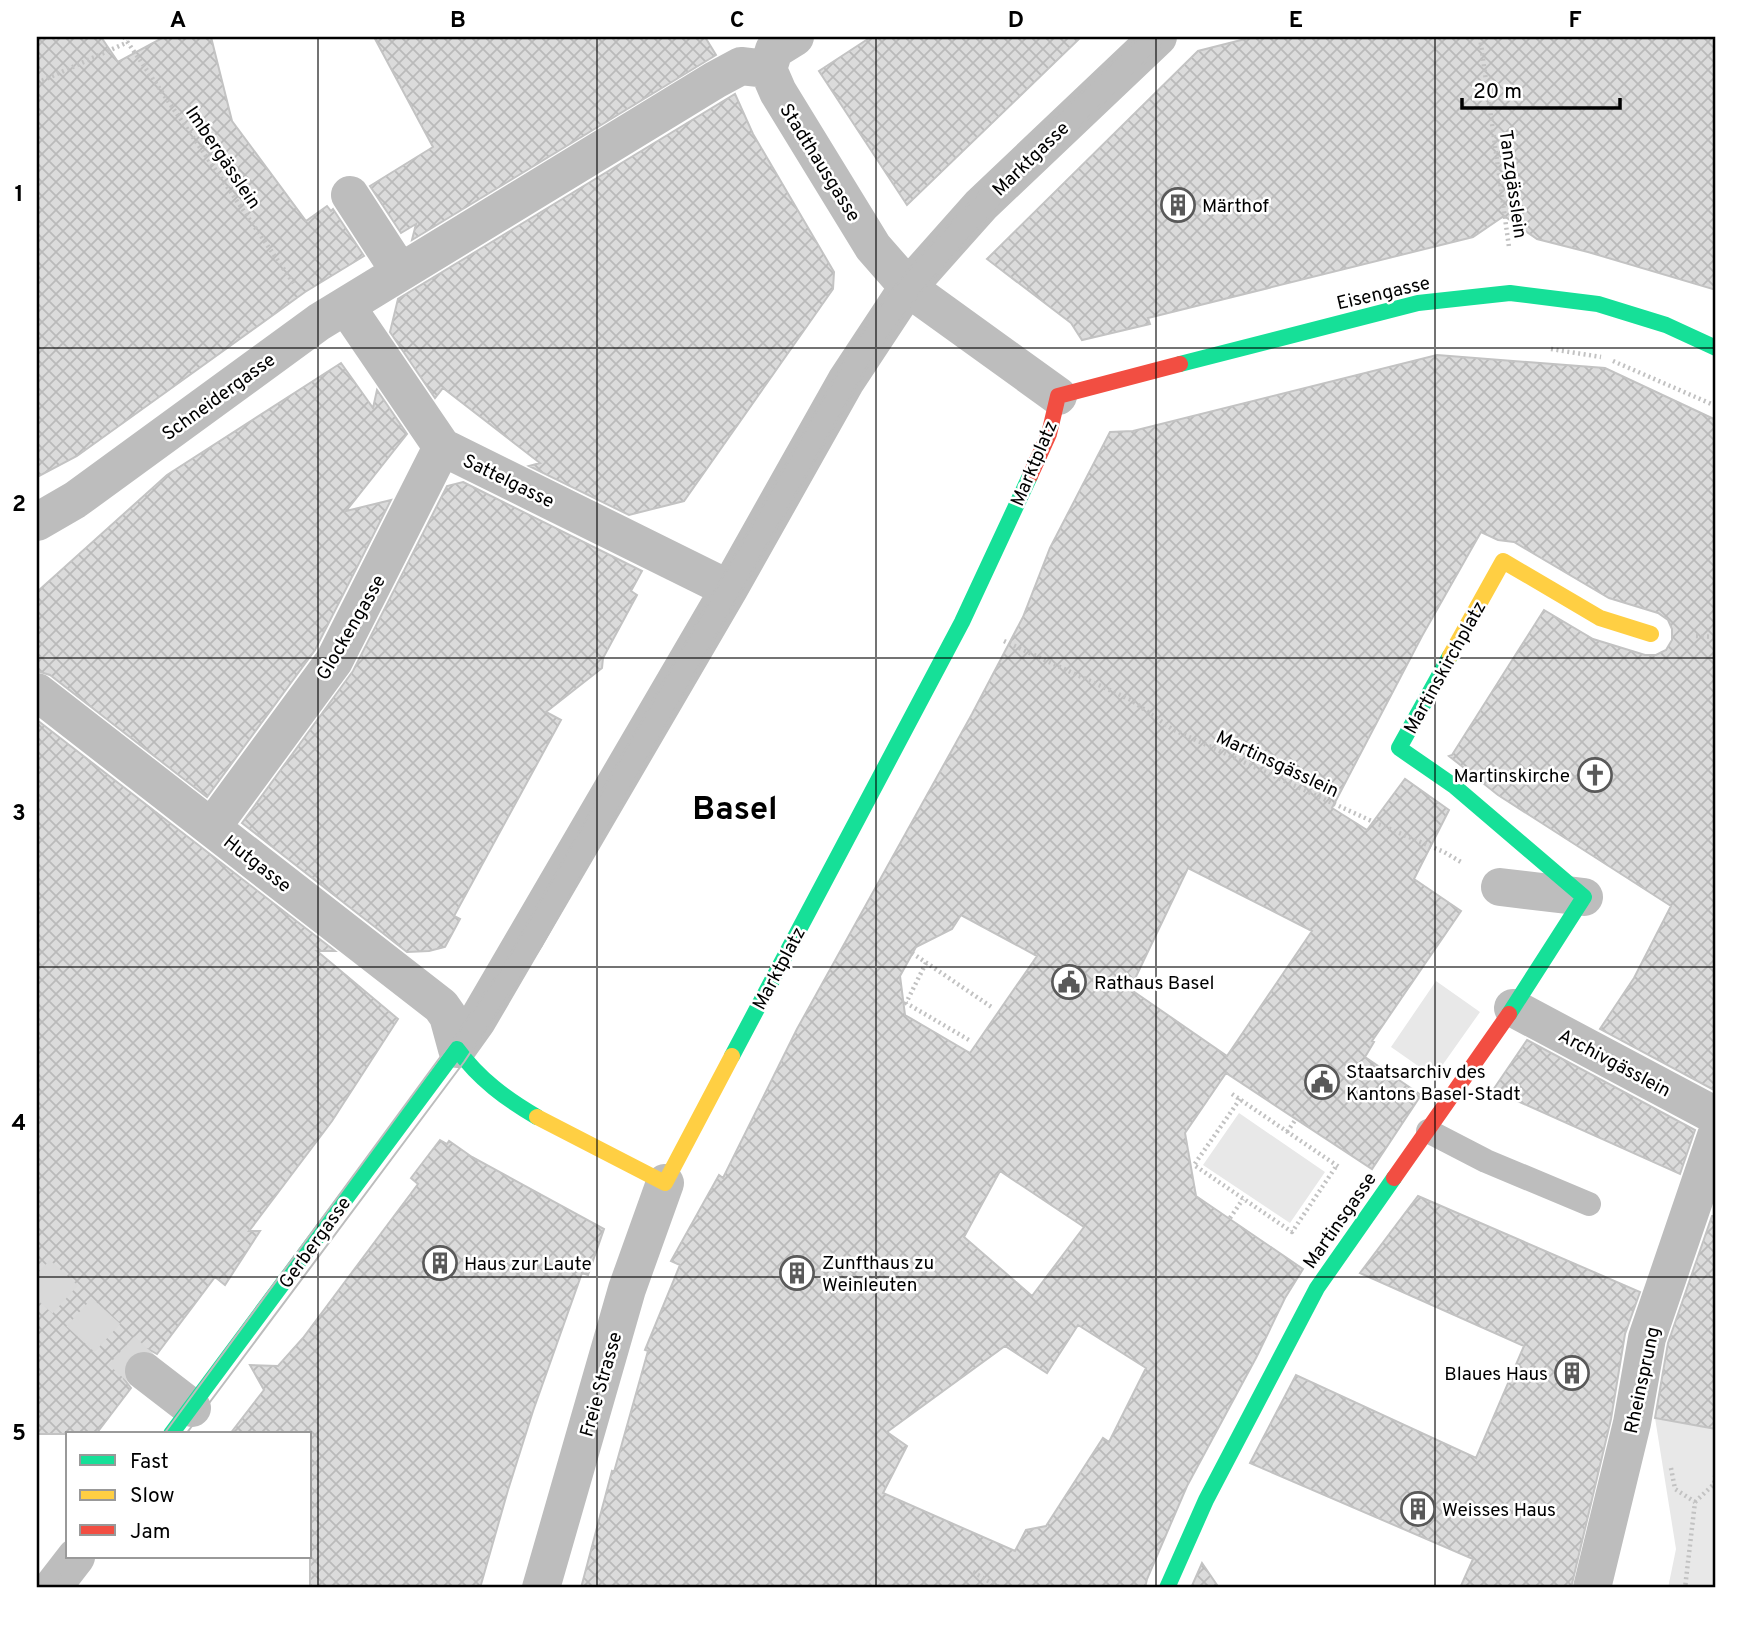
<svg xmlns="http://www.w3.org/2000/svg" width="1753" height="1625" viewBox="0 0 1753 1625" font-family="Overpass,sans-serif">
<defs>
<pattern id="building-cross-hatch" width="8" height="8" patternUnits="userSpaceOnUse" patternTransform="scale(1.75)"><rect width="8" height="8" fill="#dbdbdb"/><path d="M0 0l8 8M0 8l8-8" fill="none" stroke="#bababa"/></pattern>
</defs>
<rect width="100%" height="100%" fill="#fff"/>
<!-- green -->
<path fill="#e8e8e8" d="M1436 981 1480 1012 1434 1077 1391 1047Z
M1239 1113 1325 1172 1290 1223 1203 1165Z
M1655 1418 1716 1429V1588H1668L1676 1549Z"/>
<!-- building -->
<path fill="url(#building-cross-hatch)" stroke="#c3c3c3" stroke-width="2" fill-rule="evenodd" d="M37 37H101L118 62 164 37H211L232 121 306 221 327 206 331 211 333 209 364 256 305 292 77 456 37 477Z
M374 37H705L716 55 412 240 416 224 401 233 370 186 433 147Z
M871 37H1081L907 205 819 71Z
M1253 37H1716V290L1588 252 1537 239 1504 216 1473 237 1148 318 1150 324 1082 340 1071 323 987 259 1198 51Z
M735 94 753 134 834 272 833 289 684 501 629 515 529 466 540 463 443 388 435 398 390 332 398 299Z
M1437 355 1605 368 1716 420V1091L1600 1029 1634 978 1671 906 1498 795 1449 756 1452 755 1544 610 1593 639 1645 655H1656L1666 650 1672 640V629L1668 620 1658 613 1609 598 1514 542 1498 540 1481 532 1422 636 1332 808 1367 830 1405 779 1449 810 1414 879 1461 911 1372 1041 1374 1042 1365 1057 1421 1095 1372 1169 1226 1073 1185 1133 1196 1196 1303 1269 1285 1298 1257 1356 1187 1486 1147 1579 1145 1588H581L612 1471 614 1472 648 1351 645 1350 680 1265 671 1261 719 1175 723 1178 797 1029 972 714 1023 617 1050 548 1110 432 1133 431ZM1188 868 1312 931 1227 1056 1130 989ZM961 915 1037 956 970 1053 905 1015 900 976 916 947 952 929ZM1000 1171 1084 1227 1032 1296 964 1237ZM1078 1325 1146 1368 1109 1442 1103 1438 1046 1526 1026 1530 1015 1551 883 1493 907 1446 887 1432 1005 1346 1047 1373Z
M341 363 373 408 377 390 407 434 346 511 391 500 315 650 207 797 50 675 37 671V592L167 475Z
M463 482 642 571 631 591 637 595 603 658 602 668 546 712 561 720 454 916 460 919 445 947 429 951 407 952 242 823 353 671 447 486Z
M37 720 335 951H317L398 1019 332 1121 249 1231H260L225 1285 215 1277 157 1354 148 1349 136 1351 126 1358 122 1367 124 1379 131 1388 96 1434H37Z
M1527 1040 1695 1130 1680 1174 1493 1090Z
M440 1140 447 1144 449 1141 472 1157 604 1229 588 1275 582 1273 533 1411 508 1490 480 1588H310V1434H230L264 1390 250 1365 278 1366 303 1338 418 1184 411 1178Z
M1418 1196 1640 1292 1625 1334 1611 1419 1571 1588H1460L1473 1559 1250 1463 1296 1375 1476 1458 1524 1346 1360 1273Z
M1712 1216H1716V1429L1655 1418 1668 1343Z
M1202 1563 1219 1588H1191Z"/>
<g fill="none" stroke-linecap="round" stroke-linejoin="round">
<!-- street-tunnel -->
<path stroke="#d9d9d9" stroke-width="38" stroke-dasharray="38 19" stroke-linecap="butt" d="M37 1274 144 1371"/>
<!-- path -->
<path stroke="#c2c2c2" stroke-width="4.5" stroke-dasharray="2 3.5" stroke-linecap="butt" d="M124 37 294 284
M1480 37 1509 247
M37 83 128 42
M1551 349 1601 357
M1613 361 1716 406
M1696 636 1716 637
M1004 641 1131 700 1172 729 1378 824 1444 852 1461 862
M912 953 993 1008
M926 963 906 1003 969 1040
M1232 1094 1339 1167
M1240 1099 1194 1165 1292 1232 1337 1165
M1287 1132 1296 1119
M1230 1218 1243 1199
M1671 1468 1675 1489 1695 1502 1685 1588
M1695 1502 1714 1484 1716 1469
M973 1572 1000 1588"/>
<!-- lane -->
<path stroke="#bdbdbd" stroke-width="24" d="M1428 1131 1486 1161 1589 1204"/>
<!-- street -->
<path stroke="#bdbdbd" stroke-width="38" d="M795 37 774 50 768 69 778 92 873 247 901 279 918 295 1058 396
M350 195 400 272
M346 306 442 447 729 589
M37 522 75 500 319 322 715 80 741 66 768 69
M37 692 441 1006 448 1016 457 1049
M212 827 334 661 442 447
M1500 887 1584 897
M1513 1008 1716 1116
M457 1049 477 1021 729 589 846 381 908 287 981 205 1158 37
M144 1371 192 1408
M52 1588 76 1557
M541 1588 627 1289 665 1183
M1592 1588 1632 1423 1647 1338 1716 1136"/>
<!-- fast -->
<path stroke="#16e098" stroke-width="16" d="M1180 364 1418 303 1510 293 1598 304 1666 325 1716 348
M1450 656 1399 748 1454 786 1584 897 1509 1014
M732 1056 962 622 1030 476
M171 1434 457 1049C479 1079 506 1099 537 1117
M1167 1588 1206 1500 1317 1288 1394 1178"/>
<!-- slow -->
<path stroke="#ffcf43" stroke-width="16" d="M1450 656 1503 561 1600 618 1651 634
M537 1117 665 1183 732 1056"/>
<!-- jam -->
<path stroke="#f24e42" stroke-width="16" d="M1030 476 1049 434 1058 396 1180 364
M1394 1178 1509 1014"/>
<!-- tram -->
<path stroke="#bdbdbd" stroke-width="2" d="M164 1434 455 1037 506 962 849 353C866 327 882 301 902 278 974 192 1059 115 1139 37
M186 1434 464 1062 541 947 871 360 918 295 986 219 1170 37
M51 1588 74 1557
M72 1588 95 1557"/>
</g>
<!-- grid -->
<path fill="none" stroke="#000" stroke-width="2" stroke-opacity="0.55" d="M318 37V1588M597 37V1588M876 37V1588M1156 37V1588M1435 37V1588M37 348H1716M37 658H1716M37 967H1716M37 1277H1716"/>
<!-- icons -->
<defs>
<g id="building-ring" transform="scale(1.75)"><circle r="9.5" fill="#fff" stroke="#595959" stroke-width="1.5"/><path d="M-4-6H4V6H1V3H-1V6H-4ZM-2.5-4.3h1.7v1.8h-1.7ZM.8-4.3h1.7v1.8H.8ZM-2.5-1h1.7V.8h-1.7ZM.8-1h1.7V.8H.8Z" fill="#595959"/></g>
<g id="church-ring" transform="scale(1.75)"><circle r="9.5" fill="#fff" stroke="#595959" stroke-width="1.5"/><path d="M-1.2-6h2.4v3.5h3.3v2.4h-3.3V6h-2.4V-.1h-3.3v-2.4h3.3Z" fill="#595959"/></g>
<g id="civic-ring" transform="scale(1.75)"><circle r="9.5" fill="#fff" stroke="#595959" stroke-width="1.5"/><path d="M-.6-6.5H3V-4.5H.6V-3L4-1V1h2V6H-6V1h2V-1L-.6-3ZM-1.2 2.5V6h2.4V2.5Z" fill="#595959"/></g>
</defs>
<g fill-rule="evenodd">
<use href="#building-ring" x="1178" y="205"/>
<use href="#church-ring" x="1595" y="775"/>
<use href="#civic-ring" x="1069" y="982"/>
<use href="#civic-ring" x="1322" y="1082"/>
<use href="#building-ring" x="440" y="1263"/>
<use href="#building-ring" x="797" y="1273"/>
<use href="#building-ring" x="1572" y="1373"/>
<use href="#building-ring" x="1418" y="1509"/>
</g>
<g text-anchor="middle" stroke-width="5" stroke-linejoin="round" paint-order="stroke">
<!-- street labels -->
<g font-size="19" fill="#000" stroke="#fff">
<text transform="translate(224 157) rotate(56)" y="7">Imbergässlein</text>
<text transform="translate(1030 158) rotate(-44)" y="7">Marktgasse</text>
<text transform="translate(821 162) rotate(58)" y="7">Stadthausgasse</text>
<text transform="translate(1514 184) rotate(82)" y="7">Tanzgässlein</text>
<text transform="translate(1383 292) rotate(-13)" y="7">Eisengasse</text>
<text transform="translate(218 396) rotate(-36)" y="7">Schneidergasse</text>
<text transform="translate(1033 463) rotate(-67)" y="7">Marktplatz</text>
<text transform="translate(509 480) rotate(26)" y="7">Sattelgasse</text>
<text transform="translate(350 627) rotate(-60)" y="7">Glockengasse</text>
<text transform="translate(1444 667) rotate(-61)" y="7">Martinskirchplatz</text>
<text transform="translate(1278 763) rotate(25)" y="7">Martinsgässlein</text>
<text transform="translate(258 863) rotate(38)" y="7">Hutgasse</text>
<text transform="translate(778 968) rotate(-62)" y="7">Marktplatz</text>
<text transform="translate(1615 1062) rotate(28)" y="7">Archivgässlein</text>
<text transform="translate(1339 1220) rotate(-55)" y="7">Martinsgasse</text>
<text transform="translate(314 1242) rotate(-54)" y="7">Gerbergasse</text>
<text transform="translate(1641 1380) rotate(-78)" y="7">Rheinsprung</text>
<text transform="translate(600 1384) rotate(-74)" y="7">Freie Strasse</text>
</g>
<!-- poi labels -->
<g font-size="19" fill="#000" stroke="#fff" text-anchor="start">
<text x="1202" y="212">Märthof</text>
<text x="1570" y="782" text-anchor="end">Martinskirche</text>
<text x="1094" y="989">Rathaus Basel</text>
<text x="1346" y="1078">Staatsarchiv des<tspan x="1346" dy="22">Kantons Basel-Stadt</tspan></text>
<text x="822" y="1269">Zunfthaus zu<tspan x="822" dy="22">Weinleuten</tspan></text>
<text x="464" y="1270">Haus zur Laute</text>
<text x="1548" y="1380" text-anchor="end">Blaues Haus</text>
<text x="1442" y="1516">Weisses Haus</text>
</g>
<!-- town labels -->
<g font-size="33" font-weight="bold" fill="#000" stroke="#fff">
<text x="735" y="819">Basel</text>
</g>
</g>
<!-- border -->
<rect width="1753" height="1625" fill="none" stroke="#ffffff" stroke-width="77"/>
<!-- legend -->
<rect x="66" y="1432" width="245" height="126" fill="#ffffff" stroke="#999999" stroke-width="2"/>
<rect x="80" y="1455" width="35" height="10" fill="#16e098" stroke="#999999" stroke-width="2"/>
<text x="130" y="1468" font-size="21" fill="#000000">Fast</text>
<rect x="80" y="1490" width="35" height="10" fill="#ffcf43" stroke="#999999" stroke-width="2"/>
<text x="130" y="1502" font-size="21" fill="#000000">Slow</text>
<rect x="80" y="1525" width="35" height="10" fill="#f24e42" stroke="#999999" stroke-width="2"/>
<text x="130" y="1538" font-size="21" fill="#000000">Jam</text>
<!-- scale -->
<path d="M1462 98v10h158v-10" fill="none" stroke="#000000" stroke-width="3.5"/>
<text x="1473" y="98" font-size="21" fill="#000000" stroke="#ffffff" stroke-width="5" paint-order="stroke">20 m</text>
<rect x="38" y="38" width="1676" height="1548" fill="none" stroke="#000" stroke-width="2.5"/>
<g font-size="23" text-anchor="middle" font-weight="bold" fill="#000">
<text x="178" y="27">A</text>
<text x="458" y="27">B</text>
<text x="737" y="27">C</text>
<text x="1016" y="27">D</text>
<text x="1296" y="27">E</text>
<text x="1575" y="27">F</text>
<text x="19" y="201">1</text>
<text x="19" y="511">2</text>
<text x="19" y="820">3</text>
<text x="19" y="1130">4</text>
<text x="19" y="1440">5</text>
</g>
</svg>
